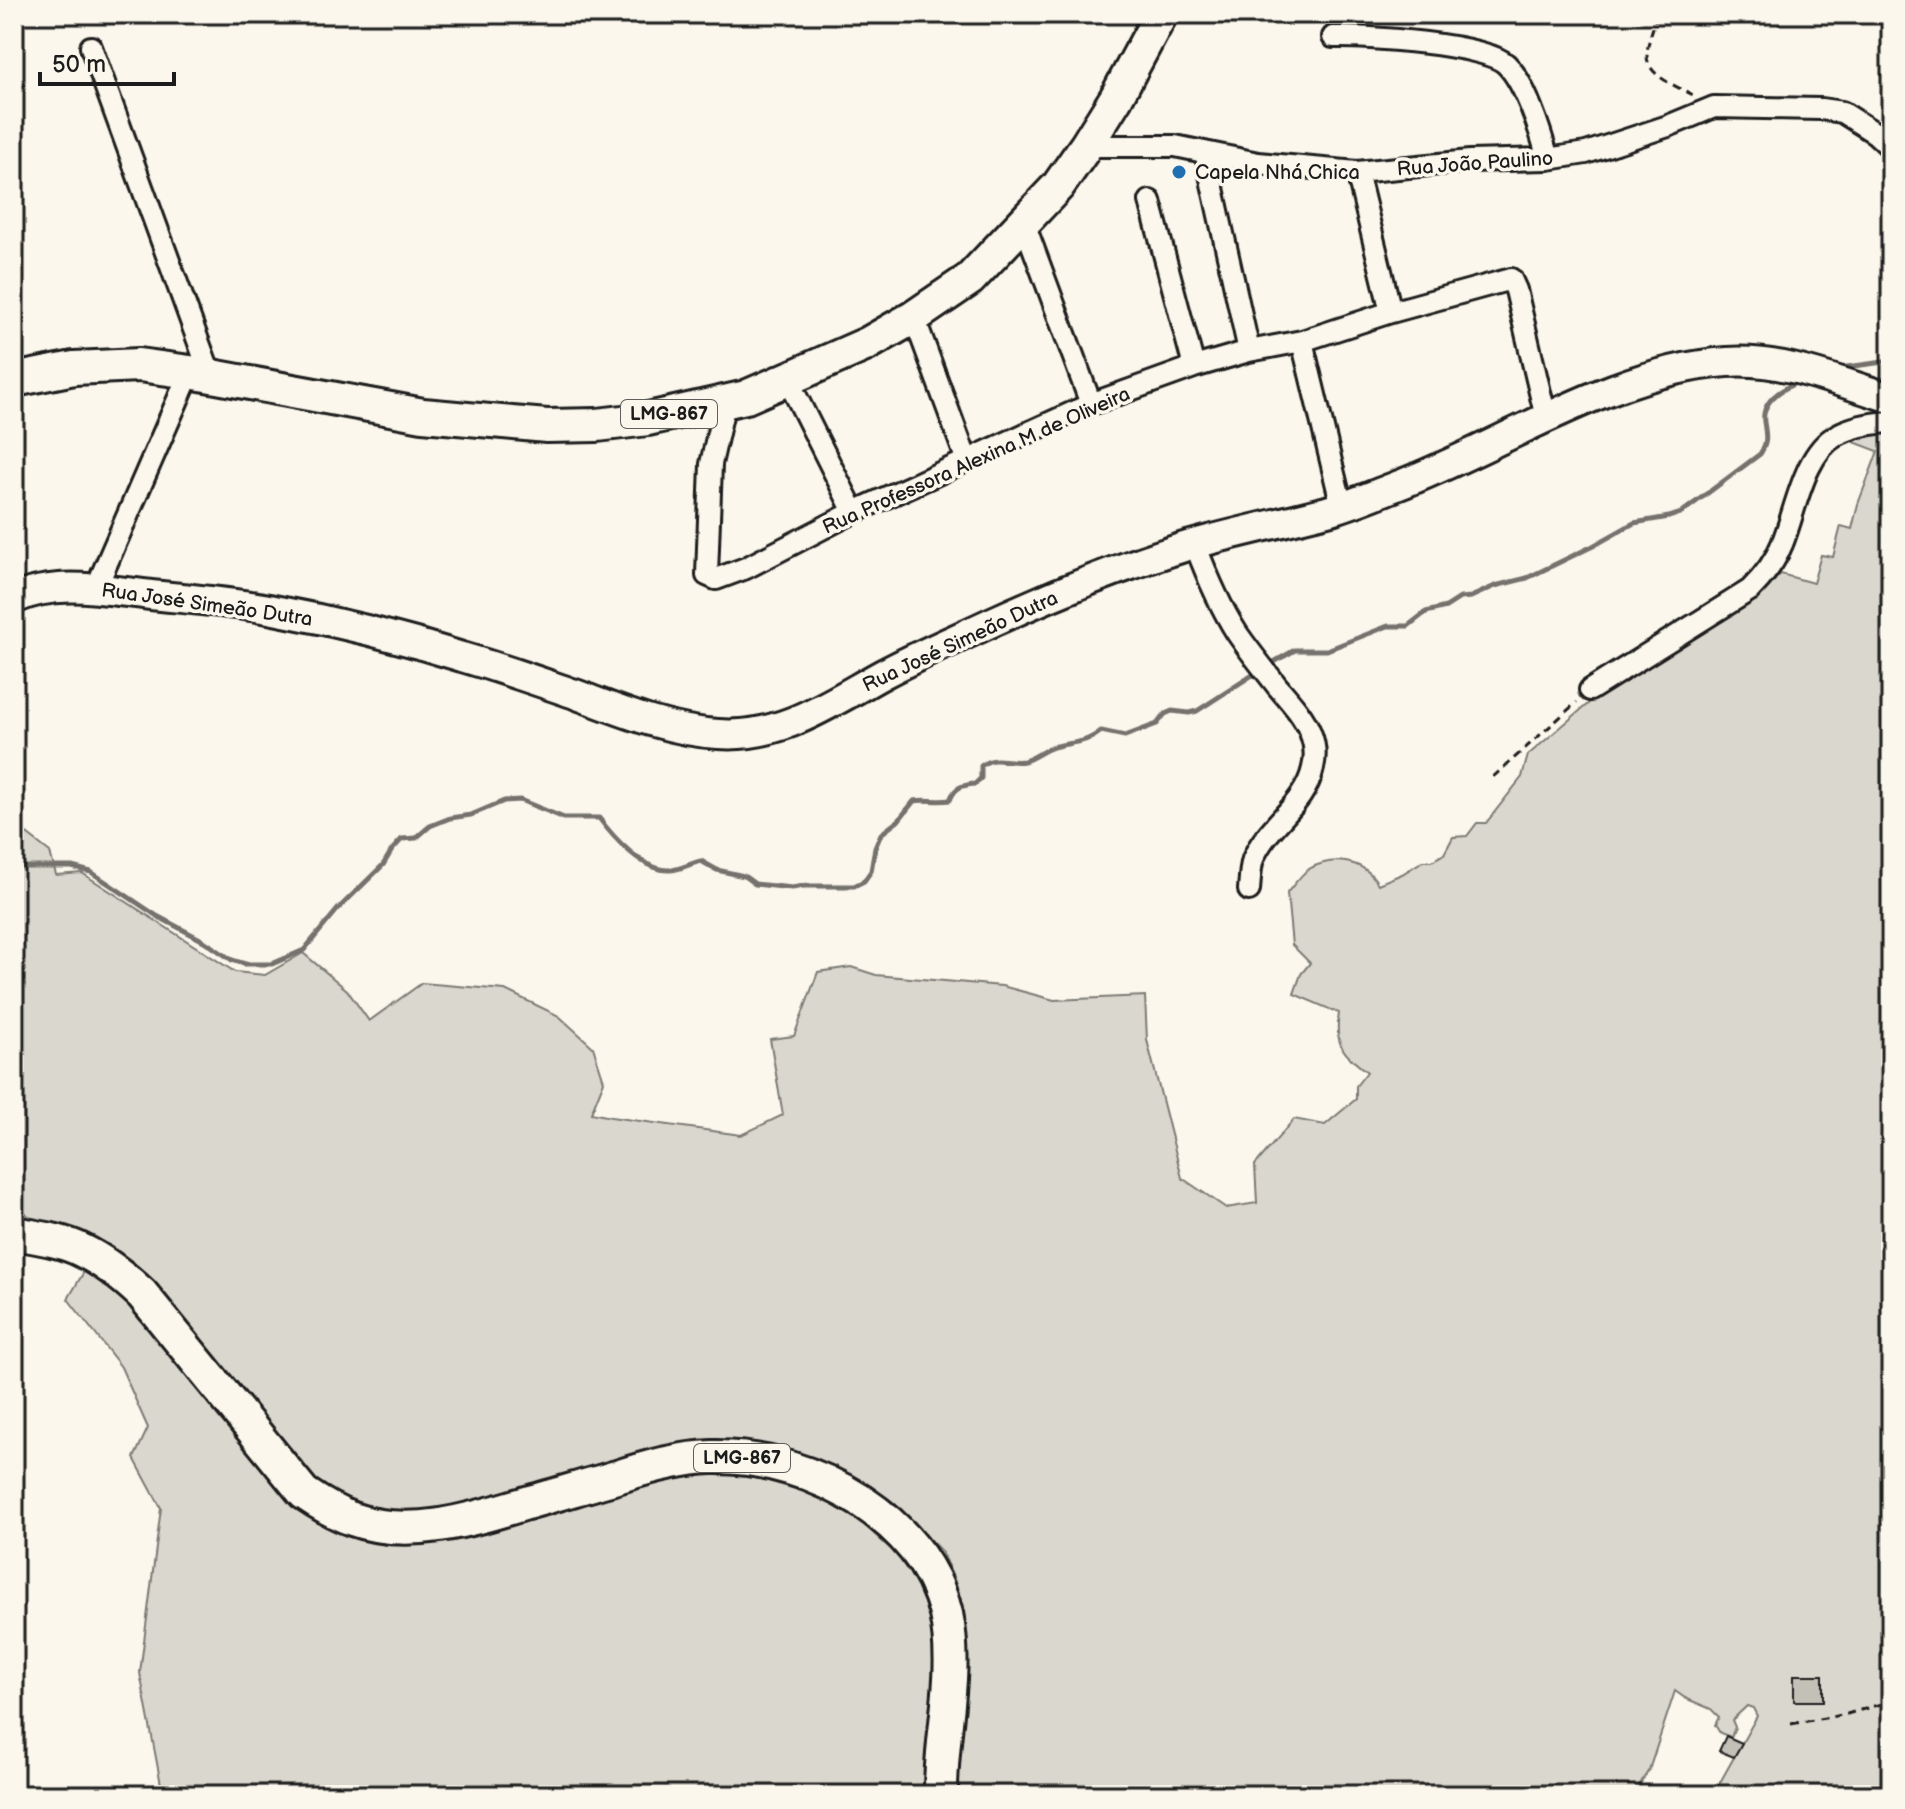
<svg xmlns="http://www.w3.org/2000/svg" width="1905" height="1809" viewBox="0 0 1905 1809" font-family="'Balsamiq Sans',sans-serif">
<rect width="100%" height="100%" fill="#fbf7ec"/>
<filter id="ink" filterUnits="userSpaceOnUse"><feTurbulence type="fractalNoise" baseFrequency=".0125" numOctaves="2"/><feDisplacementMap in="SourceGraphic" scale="16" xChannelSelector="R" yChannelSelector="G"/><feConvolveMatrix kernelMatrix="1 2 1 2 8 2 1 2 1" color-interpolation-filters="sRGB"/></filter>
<g filter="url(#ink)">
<!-- green -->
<path fill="#dad7ce" stroke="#7b7a75" stroke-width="2" d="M1891 430V1795H1713L1757 1716 1753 1708 1747 1706 1732 1720 1735 1727 1731 1737 1720 1733 1715 1725 1719 1717 1711 1709 1685 1698 1675 1691 1649 1770 1633 1795H957L966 1676V1640L964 1609 954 1579 941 1551 893 1502 864 1483 839 1469 807 1457 773 1448 461 1514 403 1519 321 1493 169 1310 39 1227 14 1201V1184L18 1169 14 1157V827L19 828 50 852 56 875 82 873 235 972 265 975 303 953 347 990 369 1021 422 983 505 990 559 1016 593 1047 604 1081 591 1113 611 1117 741 1135 783 1115 770 1039 794 1036 818 972 851 967 876 975 1002 986 1054 1000 1145 996 1147 1040 1182 1178 1226 1208 1257 1203 1255 1165 1294 1119 1325 1125 1356 1099V1086L1367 1072C1343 1053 1334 1046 1339 1013L1294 994 1301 974 1310 963 1292 945 1287 893C1294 885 1301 874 1309 869 1332 856 1364 859 1378 884L1402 874 1423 861H1432L1444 854 1453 837 1467 836 1477 823H1486L1522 777 1528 755 1596 697 1750 597 1781 574 1813 583 1821 555 1833 557 1841 526 1852 529 1858 504 1878 451 1854 442 1858 437Z
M85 1270 105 1280 132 1301 297 1503 431 1541 476 1535 636 1485 679 1476 720 1473 761 1479 802 1491 832 1504 861 1522 917 1573 928 1600 936 1649 928 1795H163L140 1673 161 1508 134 1458 148 1428 121 1367 68 1299Z"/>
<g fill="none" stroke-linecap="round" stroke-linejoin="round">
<!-- stream -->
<path stroke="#74726e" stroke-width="5" d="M1839 368 1891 361
M1274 662 1295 650H1327L1388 626H1408L1426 612 1446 607 1460 598 1471 597 1495 586 1527 578 1593 546 1634 523 1669 517 1681 513 1760 454C1768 442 1766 436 1764 422 1761 402 1780 390 1796 383
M14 867H72L91 872 157 916 204 941 232 960 245 964H272L304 950 338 909 383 865 392 850 402 839 416 838 430 826 450 818 471 815 504 801 520 800 564 818H599C613 837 643 871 670 870 680 870 691 863 701 861L717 870 744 876 755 884 792 888 804 886H854L864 881 871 871 875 848 881 834 898 821 914 801C926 799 938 802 950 800 955 787 962 785 975 784L981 778V766C995 754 1008 764 1024 761 1035 758 1043 750 1053 747 1070 742 1086 744 1101 731L1125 736 1157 724 1165 714 1172 711 1189 713 1197 711 1251 676 1259 673"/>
</g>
<!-- building -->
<path fill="#c3c0b8" stroke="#1c1c1c" stroke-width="2" d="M1794 1675H1823V1701H1794Z
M1726 1736 1742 1743 1734 1757 1719 1751Z"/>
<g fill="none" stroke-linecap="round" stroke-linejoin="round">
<!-- minor casing -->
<g stroke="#1c1c1c" stroke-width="26">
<path id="minor" d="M1333 37C1365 36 1485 44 1506 64 1525 82 1541 133 1548 159
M91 47 211 376
M1086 146H1175L1258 163 1357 172 1470 161 1548 159 1586 153 1668 126 1714 107 1821 109 1842 112 1875 133 1891 148
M1205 152 1249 351
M1357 172 1391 312
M1150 201 1194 367
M1024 223 1091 404
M914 317 967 461
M1302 341 1342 507
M788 380 854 512
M725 402 711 464 707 575 716 579 746 568 854 512 1091 404 1194 367 1249 351 1302 341 1391 312 1511 279 1516 290 1546 418
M1195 544C1207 576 1219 605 1237 633 1250 652 1264 669 1278 687 1290 701 1303 715 1310 732 1315 744 1316 756 1313 768 1305 806 1267 824 1253 859 1250 868 1250 880 1249 890
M96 588 190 372
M1590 690 1750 590C1764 576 1775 562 1782 544 1796 511 1803 454 1837 435 1853 426 1873 423 1891 422"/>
</g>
<!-- secondary casing -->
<g stroke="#1c1c1c" stroke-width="34">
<path id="secondary" d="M14 599C56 579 106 590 151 595 190 599 230 602 269 609 334 621 399 637 462 657 500 668 537 681 575 694 621 711 668 731 718 734 781 739 830 703 883 674 918 655 954 640 990 623 1053 594 1118 568 1184 547 1235 532 1287 522 1338 508 1357 502 1376 494 1394 487 1501 447 1611 370 1727 362 1783 358 1838 382 1891 398"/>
</g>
<!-- primary casing -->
<g stroke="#1c1c1c" stroke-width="38">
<path id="primary" d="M14 380 74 368 139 365 190 372 423 415 547 426 597 425 648 419 746 397 867 344 914 317 970 279 1058 186 1086 146 1116 98 1161 14
M14 1233C36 1237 61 1240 81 1250 104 1261 124 1277 142 1294L304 1493C320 1504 335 1513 352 1519 410 1540 474 1519 530 1502 559 1494 588 1485 617 1477 648 1467 680 1458 712 1457 765 1456 817 1473 861 1501 903 1529 934 1564 946 1614 959 1674 940 1735 941 1795"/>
</g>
<!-- path -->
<path stroke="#1c1c1c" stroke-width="3" stroke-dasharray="8 6" stroke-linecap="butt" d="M1657 14C1654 26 1648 40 1647 53 1645 76 1677 86 1693 95
M1493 777 1577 702
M1791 1724 1847 1714 1891 1701"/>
<!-- minor -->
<use href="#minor" stroke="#fbf7ec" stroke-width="20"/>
<!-- secondary -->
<use href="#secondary" stroke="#fbf7ec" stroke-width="28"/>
<!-- primary -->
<use href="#primary" stroke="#fbf7ec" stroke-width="32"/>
</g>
</g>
<!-- markers -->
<circle fill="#1f6fb2" stroke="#fbf7ec" stroke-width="3" cx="1179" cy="172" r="8"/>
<g text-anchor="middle" stroke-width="7" stroke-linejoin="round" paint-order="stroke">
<!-- shield labels -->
<g fill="#fbf7ec" stroke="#5f5e5a" stroke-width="2">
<rect x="621" y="400" width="96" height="28" rx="6"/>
<rect x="694" y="1444" width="96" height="28" rx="6"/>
</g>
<g font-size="18" font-weight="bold" fill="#1c1c1c">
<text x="669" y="420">LMG-867</text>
<text x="742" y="1464">LMG-867</text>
</g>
<!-- street labels -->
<g font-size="20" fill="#1c1c1c" stroke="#fbf7ec">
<text transform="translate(1475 163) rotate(-4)" y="7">Rua João Paulino</text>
<text transform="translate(976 460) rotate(-24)" y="7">Rua Professora Alexina M de Oliveira</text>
<text transform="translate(207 604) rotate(8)" y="7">Rua José Simeão Dutra</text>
<text transform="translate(960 641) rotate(-25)" y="7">Rua José Simeão Dutra</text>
</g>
<!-- poi labels -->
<g font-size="20" fill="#1c1c1c" stroke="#fbf7ec" text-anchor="start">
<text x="1195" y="179">Capela Nhá Chica</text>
</g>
</g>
<!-- margin -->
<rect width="1905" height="1809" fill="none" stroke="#fbf7ec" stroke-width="48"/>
<rect x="24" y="24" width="1857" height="1761" fill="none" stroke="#1c1c1c" stroke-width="3" filter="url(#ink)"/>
<!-- scale -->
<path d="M40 72v12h134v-12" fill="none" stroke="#1c1c1c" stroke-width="4"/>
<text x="52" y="72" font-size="24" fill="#1c1c1c" stroke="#fbf7ec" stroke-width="6" paint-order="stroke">50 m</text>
</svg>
